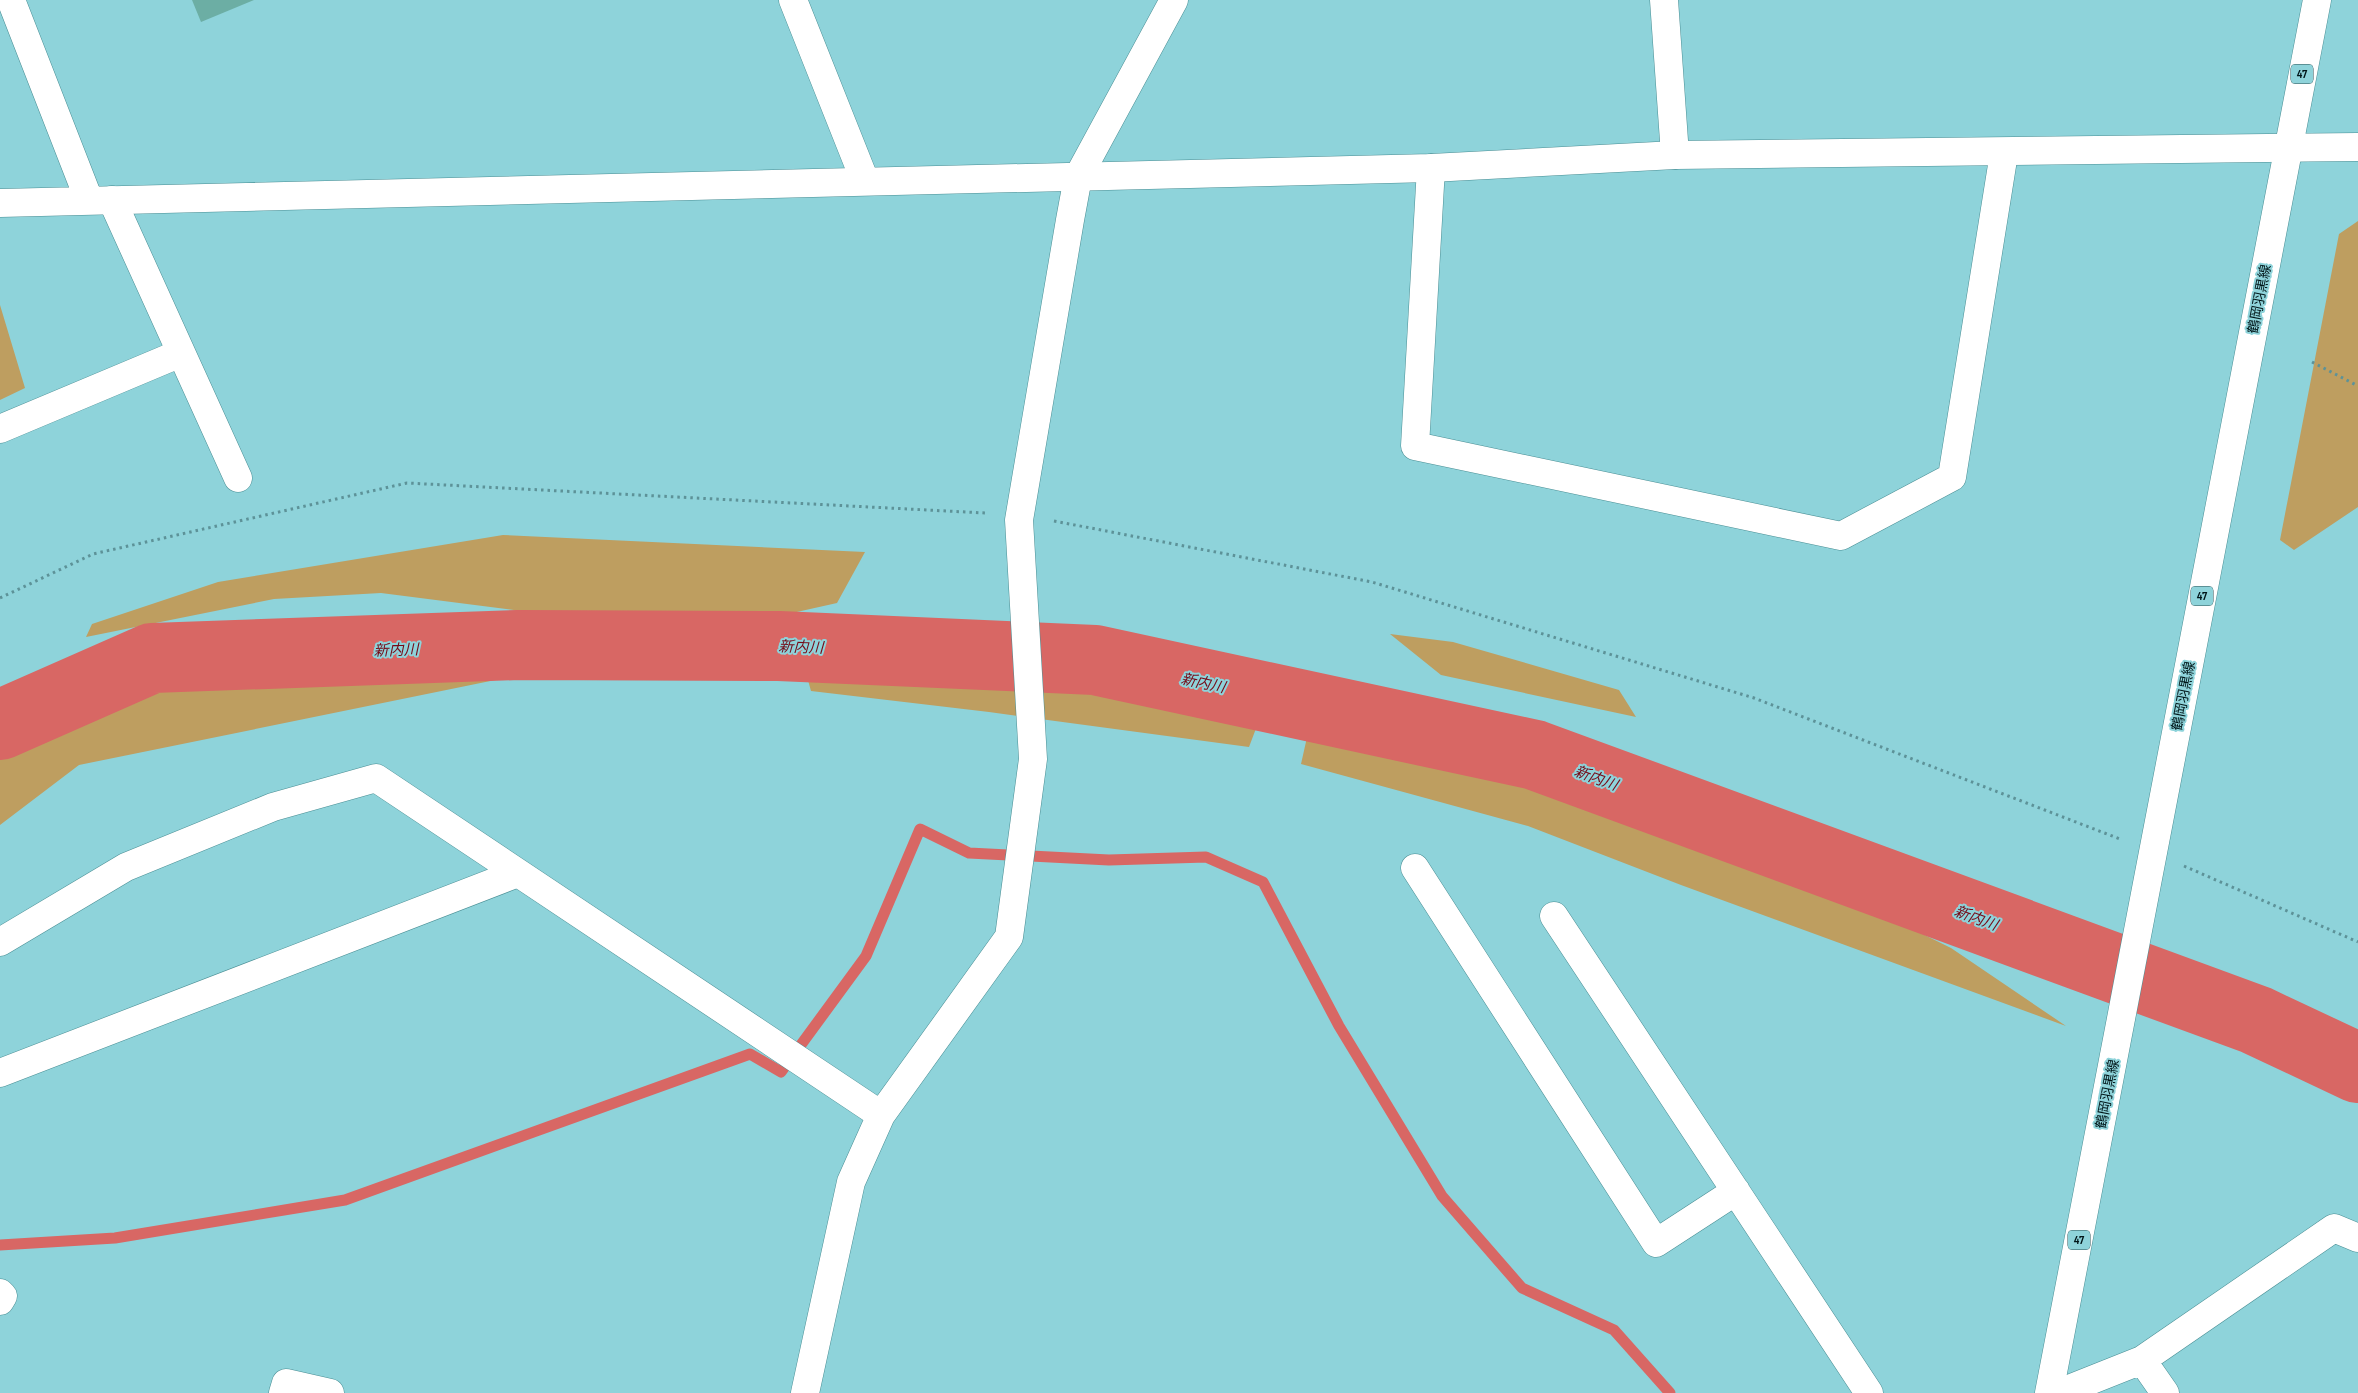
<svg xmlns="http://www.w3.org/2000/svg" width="2358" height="1393" viewBox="0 0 2358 1393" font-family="'Sofia Sans Condensed','Noto Sans JP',sans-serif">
<rect width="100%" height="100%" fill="#8ed3da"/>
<!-- green -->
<path fill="#be9e60" d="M2358 221V507L2294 550 2280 540 2339 234Z
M0 305 25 388 0 400Z
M503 535 865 552 837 603 756 621 553 615 381 593 274 599 86 637 92 624 218 582Z
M1390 634 1453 642 1619 690 1636 717 1441 675Z
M356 663 525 674 79 765 0 825V746L145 674Z
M887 665 1130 677 1263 710 1249 747 989 712 811 691 804 666Z
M1310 724 1546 775 1721 841 1835 891 1951 948 2066 1026 1681 885 1528 826 1301 764Z"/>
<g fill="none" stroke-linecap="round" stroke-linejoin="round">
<!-- stream -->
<path stroke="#d86764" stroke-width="11" d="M0 1245 115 1238 345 1200 750 1054 781 1072 866 956 920 829 969 853 1109 860 1206 857 1263 882 1339 1026 1442 1196 1522 1288 1614 1330 1670 1393"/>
<!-- river -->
<path stroke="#d86764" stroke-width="70" d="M0 725 152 658 518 645 779 646 1095 660 1535 755 2256 1020 2358 1068"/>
</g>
<!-- building -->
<path fill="#6caea4" d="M192 0H254L201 22Z"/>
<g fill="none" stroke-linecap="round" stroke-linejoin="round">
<!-- minor casing -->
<g stroke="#498e94" stroke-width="29">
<path id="minor" d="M793 0 865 181
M1664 0 1675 155
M1431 168 1415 446 1841 536 1952 477 2004 153
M112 200 238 478
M0 429 181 353
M1415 868 1656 1243 1736 1191
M1554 916 1869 1393
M0 942 126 867 273 807 376 778 881 1115
M0 1073 518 873
M0 1293 3 1296 0 1301
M2142 1360 2165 1393
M283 1393 286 1383 330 1393
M805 1393 851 1182 881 1115 1009 937 1033 759 1019 520 1070 220 1078 177 1174 0
M2059 1393 2142 1360 2334 1228 2358 1238"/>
</g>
<!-- tertiary casing -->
<g stroke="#498e94" stroke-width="29">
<path id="tertiary" d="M11 0 89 200
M0 203 1431 168 1675 155 2358 147"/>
</g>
<!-- primary casing -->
<g stroke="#498e94" stroke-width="29">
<path id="primary" d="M2049 1393 2317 0"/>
</g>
<!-- path -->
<path stroke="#5d9298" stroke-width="3" stroke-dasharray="2.5 4" stroke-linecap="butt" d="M2312 362 2358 386
M1054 521 1372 582 1754 698 2120 839
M0 598 93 554 407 483 985 513
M2184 866 2358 942"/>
<!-- minor -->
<use href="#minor" stroke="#fff" stroke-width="28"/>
<!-- tertiary -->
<use href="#tertiary" stroke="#fff" stroke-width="28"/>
<!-- primary -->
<use href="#primary" stroke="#fff" stroke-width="28"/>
</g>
<g text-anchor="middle" stroke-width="4" stroke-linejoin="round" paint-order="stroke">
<!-- shield labels -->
<g fill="#8ed3da" stroke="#2b4e52" stroke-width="1">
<rect x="2291" y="64.5" width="22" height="19" rx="4"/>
<rect x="2191" y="586.5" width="22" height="19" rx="4"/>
<rect x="2068" y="1230.5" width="22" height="19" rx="4"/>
</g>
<g font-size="12" font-weight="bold" fill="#001518">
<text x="2302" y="78">47</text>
<text x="2202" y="600">47</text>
<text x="2079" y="1244">47</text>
</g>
<!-- street labels -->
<g font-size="14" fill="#001518" stroke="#8ed3da">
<text transform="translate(2259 299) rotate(-79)" y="5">鶴岡羽黒線</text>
<text transform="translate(2183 696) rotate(-79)" y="5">鶴岡羽黒線</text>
<text transform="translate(2107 1094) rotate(-79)" y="5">鶴岡羽黒線</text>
</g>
<!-- water labels -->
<g font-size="15" font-style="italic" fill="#760a17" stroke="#8ed3da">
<text transform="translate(801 647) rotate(2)" y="5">新内川</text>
<text transform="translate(396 650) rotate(-2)" y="5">新内川</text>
<text transform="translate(1203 683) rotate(12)" y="5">新内川</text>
<text transform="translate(1596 778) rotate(20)" y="5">新内川</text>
<text transform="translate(1976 918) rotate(20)" y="5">新内川</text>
</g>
</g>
</svg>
